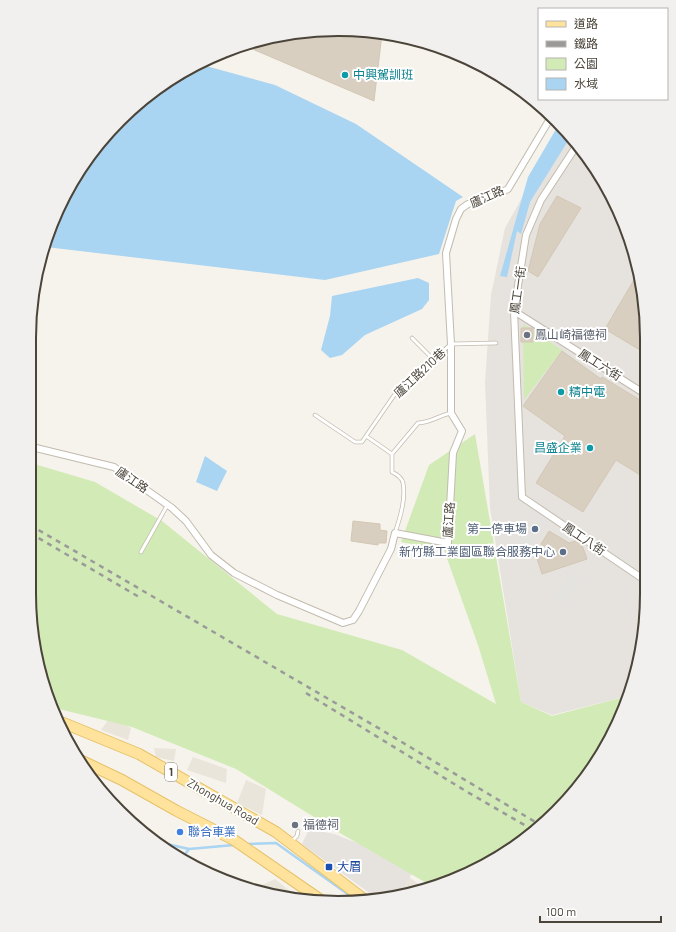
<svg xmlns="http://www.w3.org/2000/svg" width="676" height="932" viewBox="0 0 676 932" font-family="Barlow,'Noto Sans TC',sans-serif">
<rect width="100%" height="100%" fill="#f6f3ec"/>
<!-- residential -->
<path fill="#eae5da" d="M110 717 131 728 128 740 101 730Z
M154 748 176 749 174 761 156 757Z
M193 757 227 769 226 783 187 770Z
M246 780 266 789 262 815 237 803Z
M409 877 423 887 398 895Z
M275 879 301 900 256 888Z"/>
<!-- industrial -->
<path fill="#e6e2dd" d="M562 126 570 134 623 220 644 297 646 614 636 674 628 696 552 715 521 702 490 508 485 382 491 295 505 228Z
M309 829 334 834 417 866 398 895 379 900 302 844Z"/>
<!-- green -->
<path fill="#d2eab5" d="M523 324 562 350 524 400Z
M475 434 521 702 552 716 628 696 615 731 583 782 542 826 474 871 430 885 340 833 236 769 132 727 55 708 40 674 29 594 31 463 95 482 162 521 277 614 402 650 496 704 478 645 444 550 401 542 429 465Z"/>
<!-- parking -->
<path fill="#e5e3e0" d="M540 513 550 520 522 561 520 539Z
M571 570 582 577 563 606 552 599Z"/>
<!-- water -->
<path fill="#a9d4f2" d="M199 64 275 85 356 124 463 197 456 201 439 254 325 280 46 247 71 183 134 106 184 70Z
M559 124 571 136 530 202 521 234 517 231 507 277 500 276 528 177Z
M418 278 429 283V300L422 309 365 335 342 355 330 358 321 350 330 316 332 296Z
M205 456 227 471 217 491 196 482Z"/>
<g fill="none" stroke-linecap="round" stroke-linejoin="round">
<!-- stream -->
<path stroke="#a9d4f2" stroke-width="2.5" d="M158 842 189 849 234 845
M247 844 276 843 356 900
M182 858 189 849"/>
</g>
<!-- building -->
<path fill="#d8cfc1" stroke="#d3c7b4" d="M358 30 382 34 374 101 250 48V43L298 32Z
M557 196 581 208 538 277 528 271 540 224Z
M638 273 644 297 645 353 605 329Z
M521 328H533V342H521Z
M562 351 601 379 602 377 645 403V478L616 460 583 512 536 483 565 436 523 406Z
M353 521 380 524V530L387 531 386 543H378V545L351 541Z
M549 531 569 543 578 540 581 542 587 559 542 574 536 555 550 550 541 544Z"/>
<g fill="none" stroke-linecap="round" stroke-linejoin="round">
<!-- service casing -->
<g stroke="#c2bbae" stroke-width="4.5">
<path id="service" d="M412 338 433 359
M315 415 355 442H362L366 436
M392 454 366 436 395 394 451 344 496 343
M395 533C400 518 406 499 403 483 402 477 396 474 392 472V454L418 423C433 422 437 416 451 413
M141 552 168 504
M292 841 297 836 298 831"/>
</g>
<!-- minor casing -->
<g stroke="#c2bbae" stroke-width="8">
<path id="minor" d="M577 145 541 200 526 235 514 311 522 497 646 581
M514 311 645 394
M32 447 114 467 172 508 186 521 211 555 234 573 277 595 343 623 353 620 359 611 391 549 395 533 448 543 453 453 462 431 451 413V344L446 253 456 219 461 209 468 204 496 195 508 189 551 117"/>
</g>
<!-- primary casing -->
<g stroke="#e6c16a" stroke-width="12">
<path id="primary" d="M61 722 139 754 276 832 365 900
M78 759 122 780 177 811 234 840 321 900"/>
</g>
<!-- service -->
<use href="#service" stroke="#fff" stroke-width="3"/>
<!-- minor -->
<use href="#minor" stroke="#fff" stroke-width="6"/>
<!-- primary -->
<use href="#primary" stroke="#ffe39c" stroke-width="10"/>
<!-- rail -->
<path stroke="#9a9a9a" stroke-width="2.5" stroke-dasharray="5 5" stroke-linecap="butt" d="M30 525 380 729 542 826
M30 533 139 597
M306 693 464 790 535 831"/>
</g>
<!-- markers -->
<g fill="#0f9aa8" stroke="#fff" stroke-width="1.5">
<circle cx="345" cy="75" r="4"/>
<circle cx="561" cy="392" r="4"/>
<circle cx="590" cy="448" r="4"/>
</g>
<g fill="#6b7280" stroke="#fff" stroke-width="1.5">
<circle cx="527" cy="335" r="4"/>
<circle cx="295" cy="825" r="4"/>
</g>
<g fill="#5c6f8a" stroke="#fff" stroke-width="1.5">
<circle cx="535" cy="529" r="4"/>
<circle cx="563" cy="552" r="4"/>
</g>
<circle fill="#3f7fe0" stroke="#fff" stroke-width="1.5" cx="180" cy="832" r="4"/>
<rect fill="#1a4fb4" stroke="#fff" stroke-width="1.5" x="325" y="863" width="8" height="8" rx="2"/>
<g text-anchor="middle" stroke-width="4" stroke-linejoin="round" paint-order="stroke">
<!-- shield labels -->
<rect fill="#fff" stroke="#817c74" stroke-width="1" x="165" y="763" width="12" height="18" rx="3"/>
<g font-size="11" font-weight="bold" fill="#4b4439">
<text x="171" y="776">1</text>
</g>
<!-- culture labels -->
<g font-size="12" fill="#0d838f" stroke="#fff" text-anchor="start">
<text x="353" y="79">中興駕訓班</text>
<text x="569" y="396">精中電</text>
<text x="582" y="452" text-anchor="end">昌盛企業</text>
</g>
<!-- street labels -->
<g font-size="12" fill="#4b4439" stroke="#fff">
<text transform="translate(487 197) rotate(-24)" y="4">廬江路</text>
<text transform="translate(518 290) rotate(-82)" y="4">鳳工一街</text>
<text transform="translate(600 365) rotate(32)" y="4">鳳工六街</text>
<text transform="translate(420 373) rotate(-43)" y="4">廬江路210巷</text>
<text transform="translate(132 480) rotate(34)" y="4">廬江路</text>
<text transform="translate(449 520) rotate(-86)" y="4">廬江路</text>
<text transform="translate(584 539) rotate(34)" y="4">鳳工八街</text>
<text transform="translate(223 802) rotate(30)" y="4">Zhonghua Road</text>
</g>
<!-- worship labels -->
<g font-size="12" fill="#5b616d" stroke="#fff" text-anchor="start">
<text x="535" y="339">鳳山崎福德祠</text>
<text x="303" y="829">福德祠</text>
</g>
<!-- service labels -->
<g font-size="12" fill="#4e5e75" stroke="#fff" text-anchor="end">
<text x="527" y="533">第一停車場</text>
<text x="555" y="556">新竹縣工業園區聯合服務中心</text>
</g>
<!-- shop labels -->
<g font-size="12" fill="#366cbe" stroke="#fff" text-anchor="start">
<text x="188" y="836">聯合車業</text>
</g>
<!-- transit labels -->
<g font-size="12" fill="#164399" stroke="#fff" text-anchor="start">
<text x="337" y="871">大眉</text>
</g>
</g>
<!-- crop -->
<path d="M0 0H676V932H0ZM338 36H338A302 302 0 0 1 640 338V594A302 302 0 0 1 338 896H338A302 302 0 0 1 36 594V338A302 302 0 0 1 338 36Z" fill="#f1f0ef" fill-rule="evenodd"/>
<path fill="none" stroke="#4b4439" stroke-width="2" d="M338 36H338A302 302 0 0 1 640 338V594A302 302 0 0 1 338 896H338A302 302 0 0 1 36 594V338A302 302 0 0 1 338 36Z"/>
<!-- legend -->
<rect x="538" y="8" width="130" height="92" fill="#ffffff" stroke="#b7b4b0"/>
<rect x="546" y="21" width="20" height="6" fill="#ffe39c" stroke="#b7b4b0"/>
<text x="574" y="28" font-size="12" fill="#4b4439">道路</text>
<rect x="546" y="41" width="20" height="6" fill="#9a9a9a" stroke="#b7b4b0"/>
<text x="574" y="48" font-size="12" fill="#4b4439">鐵路</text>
<rect x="546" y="58" width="20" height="12" fill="#d2eab5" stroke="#b7b4b0"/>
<text x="574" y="68" font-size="12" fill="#4b4439">公園</text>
<rect x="546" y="78" width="20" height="12" fill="#a9d4f2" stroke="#b7b4b0"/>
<text x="574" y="88" font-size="12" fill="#4b4439">水域</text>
<!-- scale -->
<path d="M540 916v6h121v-6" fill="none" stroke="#4b4439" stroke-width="2"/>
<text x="546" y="916" font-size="12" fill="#4b4439" stroke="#ffffff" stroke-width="3" paint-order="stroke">100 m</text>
</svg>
